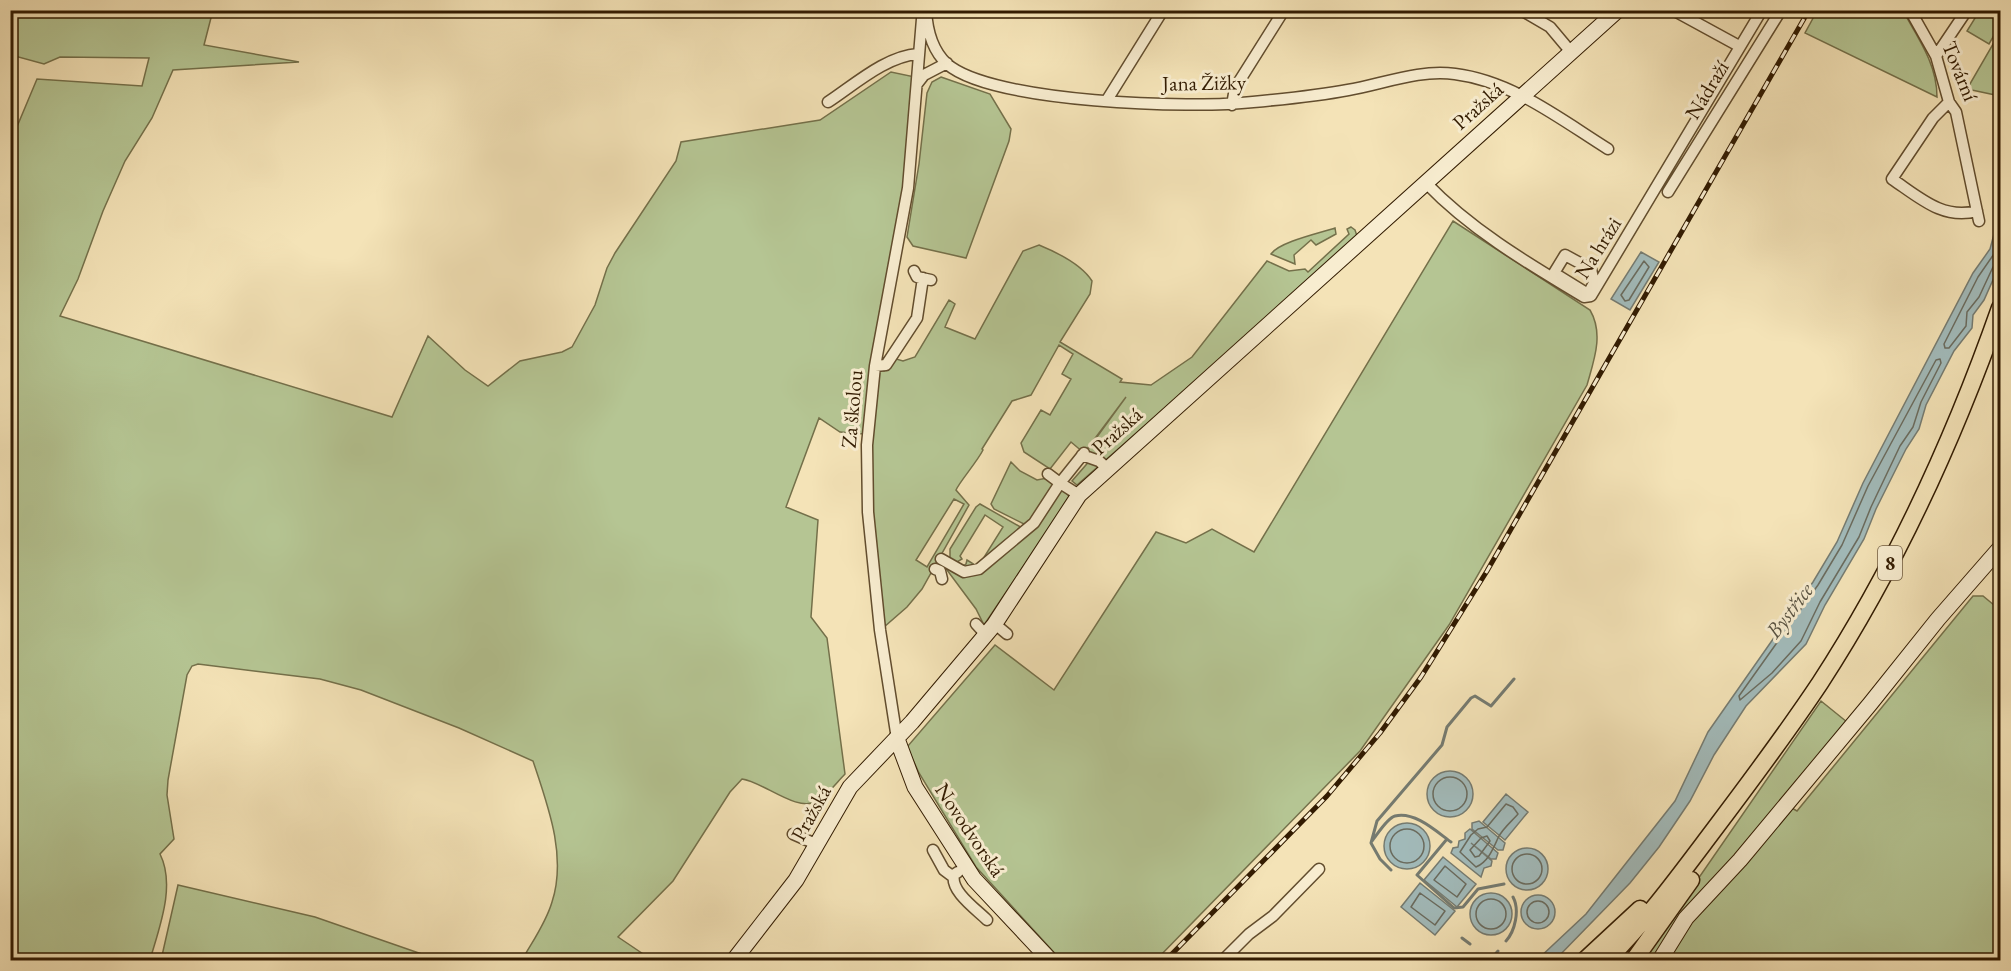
<svg xmlns="http://www.w3.org/2000/svg" width="2011" height="971" viewBox="0 0 2011 971" font-family="'EB Garamond',serif">
<rect width="100%" height="100%" fill="#f4e3b7"/>
<filter id="stains"><feTurbulence type="fractalNoise" baseFrequency=".00333" numOctaves="4"/><feColorMatrix values="0 0 0 0 .2 0 0 0 0 .09 0 0 0 0 .02 0 0 0 .5 -.17"/></filter>
<radialGradient id="worn" r=".72"><stop offset=".6" stop-color="#630" stop-opacity="0"/><stop offset="1" stop-color="#630" stop-opacity=".3"/></radialGradient>
<!-- green -->
<path fill="#b5c593" stroke="#74704a" stroke-width="1.5" fill-rule="evenodd" d="M213 10 204 45 299 62 173 70 152 118 125 161 103 211 78 279 60 316 392 417 428 336 465 370 488 386 520 361 562 352 572 347 595 305 607 268 615 253 676 161 681 142 820 120 891 72 915 77 905 186 864 434 840 432 819 418 786 507 818 520 811 617 827 638 845 774C837 782 827 796 817 801 797 813 764 782 742 779L730 792 673 881 618 937 652 960H522C532 942 546 923 552 902 567 856 548 806 533 761L459 728 361 690 320 679 198 664 192 666 187 675 168 780 167 795 174 839 160 854C176 886 159 928 150 960H11V141L37 79 142 86 149 58 60 57 44 64 11 55V11Z
M1980 10 2000 11V25L1989 44 1967 31Z
M1817 11H1903C1918 38 1937 64 1937 97L1805 33Z
M2000 32V96L1967 89Z
M941 77 990 94 1011 129 1009 141 966 258 913 246 907 237 919 164 927 93 932 82Z
M1453 221 1590 310C1604 334 1594 360 1587 385L1449 625 1360 751 1156 960H1061L976 867 919 773 907 747 995 645 1054 690 1156 532 1186 543 1212 529 1254 552Z
M1351 227 1355 230 1358 239 1077 485 1072 481 1092 458 1086 452 1126 397 1084 453 1071 442 1050 469 1024 452 1021 443 1041 410 1050 415 1071 379 1062 374 1073 354 1059 345 1031 395 1012 401 982 449 983 450C977 462 960 481 956 490L969 505 922 589 907 607 884 627 868 512 875 366 881 367 884 371 893 358 903 361 915 357 949 300 955 304 945 327 975 339 1023 251 1039 245C1056 252 1082 265 1092 281L1090 294 1060 342 1122 379 1120 382 1151 385 1192 357 1267 261 1289 271 1305 269 1308 272 1349 234 1347 229ZM954 499 964 504 927 567 916 560Z
M1335 228 1336 234 1316 245 1311 240 1294 255 1295 264 1271 254C1279 242 1320 233 1335 228Z
M1011 462 1020 471 1037 480 1047 478 1055 485 1026 525 994 509 991 504Z
M1059 491H1064L1070 497 984 625 976 609 944 566 980 571Z
M980 504 1024 529C1007 540 983 578 960 568L966 564 967 560 978 567 1003 527 985 515 960 556 962 559 957 562 950 560V549L976 507Z
M1973 596H1983L2000 610V960H1666L1684 930 1790 807 1797 811Z
M1821 701 1847 722 1655 960H1642Z
M178 885 315 917 439 960H161Z"/>
<!-- water -->
<path fill="#a2bbbb" stroke="#757b71" stroke-width="1.5" d="M2000 212V264L1984 300 1973 315 1972 328 1954 351 1926 405 1919 429 1906 449 1876 509 1864 539 1825 605 1806 644 1746 706 1714 755 1690 801 1659 847 1630 883 1555 960H1537L1586 914 1675 801 1708 732 1813 582 1837 542 1863 483 1973 273 1990 249Z
M1641 252 1659 262 1630 310 1611 299Z
M1427 794a23 23 0 1 1 46 0a23 23 0 1 1-46 0Z
M1506 794 1528 812 1505 840 1483 822Z
M1479 821 1505 843 1503 850H1498L1472 829V823Z
M1384 846a23 23 0 1 1 46 0a23 23 0 1 1-46 0Z
M1470 829 1498 853 1496 859H1491L1471 843 1492 861 1491 866 1484 868 1481 877 1451 853 1453 848 1458 847 1459 841 1465 839V833Z
M1506 869a21 21 0 1 1 42 0a21 21 0 1 1-42 0Z
M1443 857 1476 884 1457 907 1424 880Z
M1420 883 1455 911 1435 935 1401 907Z
M1470 914a21 21 0 1 1 42 0a21 21 0 1 1-42 0Z
M1521 912a17 17 0 1 1 34 0a17 17 0 1 1-34 0Z"/>
<g fill="none" stroke-linecap="round" stroke-linejoin="round">
<!-- shore -->
<path stroke="#6a6b5e" stroke-width="1.5" d="M2000 234 1996 251 1978 277 1944 344 1945 348H1949L1966 326 1967 312 1979 297 1993 267 2000 264
M1644 261 1649 267 1629 300 1625 301 1621 295Z
M1940 359 1941 363 1921 402 1913 427 1900 446 1871 507 1859 537 1820 602 1801 641 1772 673 1740 700 1739 696 1818 585 1842 545 1868 486 1936 360Z
M1433 794a17 17 0 1 1 34 0a17 17 0 1 1-34 0Z
M1506 804 1513 807 1518 814C1512 821 1502 829 1498 838 1493 849 1488 862 1476 867L1460 852 1471 835 1478 829 1487 827Z
M1390 846a17 17 0 1 1 34 0a17 17 0 1 1-34 0Z
M1487 836 1490 841 1479 856 1475 857 1470 850 1481 838Z
M1512 869a15 15 0 1 1 30 0a15 15 0 1 1-30 0Z
M1445 866 1466 884 1457 897 1434 880Z
M1420 893 1445 911 1435 925 1411 907Z
M1476 914a15 15 0 1 1 30 0a15 15 0 1 1-30 0Z
M1527 912a11 11 0 1 1 22 0a11 11 0 1 1-22 0Z"/>
<!-- stream -->
<path stroke="#757b71" stroke-width="3" d="M1447 839 1417 875 1454 908 1463 907 1478 889 1504 884
M1372 841C1377 835 1387 818 1395 816 1415 811 1437 832 1451 842
M1391 870 1380 859 1371 843 1377 821 1442 745 1447 727 1471 698 1475 696 1491 706 1514 679
M1462 938 1470 944
M1506 941C1515 931 1520 910 1513 897
M1480 955 1486 960
M1490 960 1498 951"/>
<!-- street casing -->
<g stroke="#624d2e" stroke-width="13">
<path id="street" d="M926 10C927 30 932 50 947 64 992 103 1193 109 1253 102 1285 99 1317 96 1348 90 1383 84 1419 69 1455 74 1512 81 1560 119 1608 149
M1521 10 1550 27 1571 52
M1673 10 1739 46
M1910 10 1936 56 1949 102 1956 112 1979 221
M1936 56 1967 10
M917 84 924 75 947 63
M1107 100 1163 10
M828 102C854 85 886 56 918 54
M1949 102 1933 118 1892 179C1920 198 1943 220 1977 211
M1232 105 1235 88 1284 10
M1426 183C1471 230 1529 264 1584 297L1591 296 1762 10
M1668 192 1781 10
M1565 255 1591 269 1594 283 1588 294 1554 273Z
M914 271 917 277 931 280
M875 366 886 365 917 318 923 278
M1082 455 1099 461 1107 468
M1079 495 1060 483 1084 453
M941 559 964 572 979 569 1034 523 1060 483 1048 474
M935 569 940 571 942 579
M976 624 986 635
M995 624 1007 634
M897 739 880 630 868 512 867 445 875 366 908 188 922 19
M793 834 818 845
M933 850 944 870 952 876 958 872
M954 875C950 891 976 909 987 920
M1223 960 1249 934 1273 916 1319 869"/>
</g>
<!-- secondary casing -->
<g stroke="#321b01" stroke-width="17">
<path id="secondary" d="M897 739 915 787 974 879 1050 960
M734 960 796 880 850 787 912 722 994 625 1079 495 1618 10
M1660 960 1686 918 1740 860 1870 704 1938 619 2000 548"/>
</g>
<!-- primary casing -->
<g stroke="#321b01" stroke-width="19">
<path id="primary" d="M1585 960 1640 909
M1607 960C1647 920 1679 876 1713 831 1750 782 1786 734 1820 683 1896 566 1954 439 2000 308
M1634 960 1691 880"/>
</g>
<!-- street -->
<use href="#street" stroke="#f8edd0" stroke-width="10"/>
<!-- secondary -->
<use href="#secondary" stroke="#f8edd0" stroke-width="15"/>
<!-- primary -->
<use href="#primary" stroke="#f4e3b7" stroke-width="16"/>
<!-- rail casing -->
<g stroke="#321b01" stroke-width="5">
<path id="rail" d="M1166 960 1327 796 1380 733 1421 677 1487 571 1809 10"/>
</g>
<!-- rail -->
<use href="#rail" stroke="#f8edd0" stroke-width="3" stroke-dasharray="9" stroke-linecap="butt"/>
</g>
<g text-anchor="middle" stroke-width="6" stroke-linejoin="round" paint-order="stroke">
<!-- shield labels -->
<rect fill="#f8edd0" stroke="#6d5a3f" stroke-width="1.5" x="1878" y="546" width="24" height="34" rx="4.5"/>
<g font-size="20" font-weight="bold" fill="#321b01">
<text x="1890" y="570">8</text>
</g>
<!-- street labels -->
<g font-size="21" fill="#321b01" stroke="#f8edd0">
<text transform="translate(1960 71) rotate(68)" y="7">Tovární</text>
<text transform="translate(1204 83) rotate(-1)" y="7">Jana Žižky</text>
<text transform="translate(1707 90) rotate(-59)" y="7">Nádraží</text>
<text transform="translate(1478 106) rotate(-42)" y="7">Pražská</text>
<text transform="translate(1598 248) rotate(-58)" y="7">Na hrázi</text>
<text transform="translate(852 409) rotate(-85)" y="7">Za školou</text>
<text transform="translate(1117 431) rotate(-42)" y="7">Pražská</text>
<text transform="translate(811 813) rotate(-61)" y="7">Pražská</text>
<text transform="translate(970 830) rotate(56)" y="7">Novodvorská</text>
</g>
<!-- water labels -->
<g font-size="22" font-style="italic" fill="#595342" stroke="#f8edd0">
<text transform="translate(1789 610) rotate(-53)" y="8">Bystřice</text>
</g>
</g>
<!-- margin -->
<rect width="2011" height="971" fill="none" stroke="#f4e3b7" stroke-width="36"/>
<rect x="12" y="12" width="1987" height="947" fill="none" stroke="#321b01" stroke-width="3"/>
<rect x="18" y="18" width="1975" height="935" fill="none" stroke="#321b01" stroke-width="1.5"/>
<rect width="100%" height="100%" filter="url(#stains)"/>
<rect width="100%" height="100%" fill="url(#worn)"/>
</svg>
